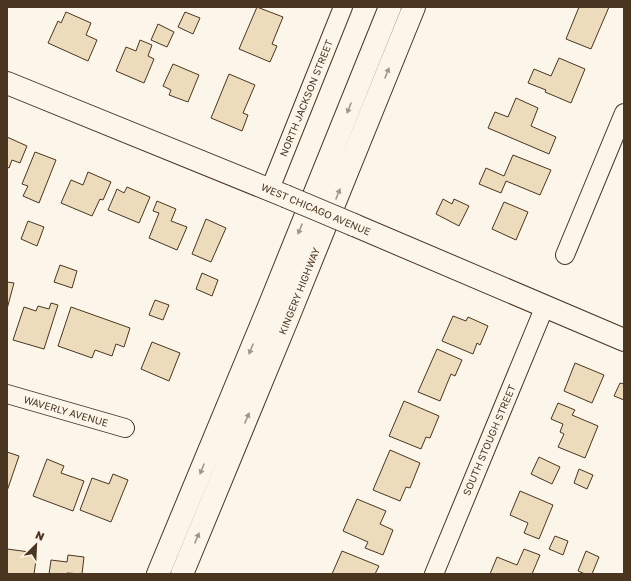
<svg xmlns="http://www.w3.org/2000/svg" width="631" height="581" viewBox="0 0 631 581" font-family="'Golos Text',sans-serif">
<rect width="100%" height="100%" fill="#fbf6e9"/>
<!-- building -->
<path fill="#ecdcbc" stroke="#4a3520" d="M257 7 283 17 272 44 277 46 270 62 239 49Z
M579 7H609L591 49 566 39Z
M66 12 91 23 86 35 97 40 88 61 48 43 58 21 61 23Z
M185 12 200 18 193 34 178 27Z
M158 24 174 32 167 47 151 40Z
M140 40 152 45 148 56 154 59 144 83 116 71 126 47 136 51Z
M559 58 585 69 571 103 545 92 546 90 528 83 534 69 551 76Z
M173 64 199 75 188 102 169 95 171 90 163 86Z
M229 74 255 85 243 113 248 115 242 131 211 118Z
M516 98 538 108 531 126 556 137 549 154 488 128 495 112 508 117Z
M7 137 27 146 20 163 12 160 9 168 7 167Z
M35 152 56 160 39 203 23 196 28 186 22 184Z
M513 155 551 170 540 195 506 181 501 193 479 184 486 168 504 176Z
M88 172 111 182 103 200 100 199 92 216 61 203 71 180 83 185Z
M127 187 150 197 139 223 108 210 117 189 124 193Z
M443 199 452 204 454 199 469 206 459 226 436 214Z
M157 201 176 209 171 221 187 227 177 250 149 238 159 213 153 211Z
M504 202 528 212 516 240 492 229Z
M206 219 226 228 211 262 192 254Z
M28 221 44 227 37 246 21 239Z
M60 265 77 271 72 288 54 282Z
M202 273 218 280 212 296 196 289Z
M7 282 14 283 7 309Z
M155 300 169 305 163 320 149 315Z
M51 303 58 305 44 349 13 340 24 307 36 311 38 306 49 309Z
M71 307 130 328 124 347 116 344 112 356 95 350 92 358 58 346Z
M453 316 466 321 468 317 488 326 480 345 477 343 473 354 442 341Z
M152 342 180 353 169 381 141 369Z
M437 349 462 360 455 376 451 374 440 401 418 392Z
M575 363 604 375 592 403 564 391Z
M620 383 624 384V400L614 396Z
M404 401 439 416 430 438 426 437 421 449 389 436Z
M558 403 575 410 572 415 598 426 585 458 558 447 564 434 560 432 563 424 551 419Z
M390 450 420 463 410 488 406 487 400 501 373 490Z
M7 452 19 456 7 491Z
M539 457 560 467 552 484 531 474Z
M47 459 64 466 61 473 84 481 73 511 33 496Z
M579 469 593 475 587 489 574 483Z
M113 474 128 480 111 522 80 510 92 478 109 484Z
M520 491 553 505 539 539 524 533 528 523 510 515Z
M357 499 386 511 380 524 393 530 383 555 365 548 368 542 343 531Z
M555 536 568 541 563 555 549 549Z
M7 549 37 553 34 574H7Z
M524 549 540 555 532 574H490L497 557 517 565Z
M342 551 379 566 375 574H332Z
M586 551 599 557 592 574H585L578 571Z
M68 555 84 557 82 574 67 573V574H49L51 560 67 562Z"/>
<g fill="none" stroke-linecap="round" stroke-linejoin="round">
<!-- minor casing -->
<g stroke="#4a3520" stroke-width="20">
<path id="minor" d="M270 189 343 7
M565 255 624 113
M7 394 125 428
M434 574 545 306"/>
</g>
<!-- major casing -->
<g stroke="#4a3520" stroke-width="24">
<path id="major" d="M7 83 285 196
M354 225 624 340"/>
</g>
<!-- highway casing -->
<g stroke="#4a3520" stroke-width="24">
<path id="highway" d="M158 574 270 304 390 7
M182 574 287 320 414 7"/>
</g>
<!-- minor -->
<use href="#minor" stroke="#fbf6e9" stroke-width="18"/>
<!-- major -->
<use href="#major" stroke="#fbf6e9" stroke-width="22"/>
<!-- highway -->
<use href="#highway" stroke="#fbf6e9" stroke-width="22"/>
<!-- major-bridge casing -->
<g stroke="#4a3520" stroke-width="24" stroke-linecap="butt">
<path id="major-bridge" d="M285 196 354 225"/>
</g>
<!-- major-bridge -->
<use href="#major-bridge" stroke="#fbf6e9" stroke-width="22"/>
</g>
<!-- one-way arrows -->
<defs><path id="oneway-solid" d="M-6-.8H1V-3.2L6.5 0L1 3.2V.8H-6Z"/></defs>
<g fill="#a29684">
<use href="#oneway-solid" transform="translate(387 73) rotate(-68)"/>
<use href="#oneway-solid" transform="translate(349 108) rotate(112)"/>
<use href="#oneway-solid" transform="translate(338 194) rotate(-68)"/>
<use href="#oneway-solid" transform="translate(300 229) rotate(112)"/>
<use href="#oneway-solid" transform="translate(251 349) rotate(112)"/>
<use href="#oneway-solid" transform="translate(247 418) rotate(-67)"/>
<use href="#oneway-solid" transform="translate(202 469) rotate(112)"/>
<use href="#oneway-solid" transform="translate(197 538) rotate(-67)"/>
</g>
<g text-anchor="middle" stroke-width="3" stroke-linejoin="round" paint-order="stroke">
<!-- street labels -->
<g font-size="10" fill="#4a3520" stroke="#fbf6e9">
<text transform="translate(306 98) rotate(-68)" y="4">NORTH JACKSON STREET</text>
<text transform="translate(316 209) rotate(23)" y="4">WEST CHICAGO AVENUE</text>
<text transform="translate(299 291) rotate(-68)" y="4">KINGERY HIGHWAY</text>
<text transform="translate(66 411) rotate(16)" y="4">WAVERLY AVENUE</text>
<text transform="translate(489 440) rotate(-67)" y="4">SOUTH STOUGH STREET</text>
</g>
</g>
<!-- border -->
<rect width="631" height="581" fill="none" stroke="#4a3520" stroke-width="16"/>
<!-- north arrow -->
<g transform="translate(36 545) rotate(24)" stroke="#fbf6e9" stroke-width="3" paint-order="stroke">
<path d="M0-3L7 15L0 10L-7 15Z" fill="#4a3520"/>
<text y="-6" font-size="11" font-weight="bold" text-anchor="middle" fill="#4a3520">N</text>
</g>
</svg>
